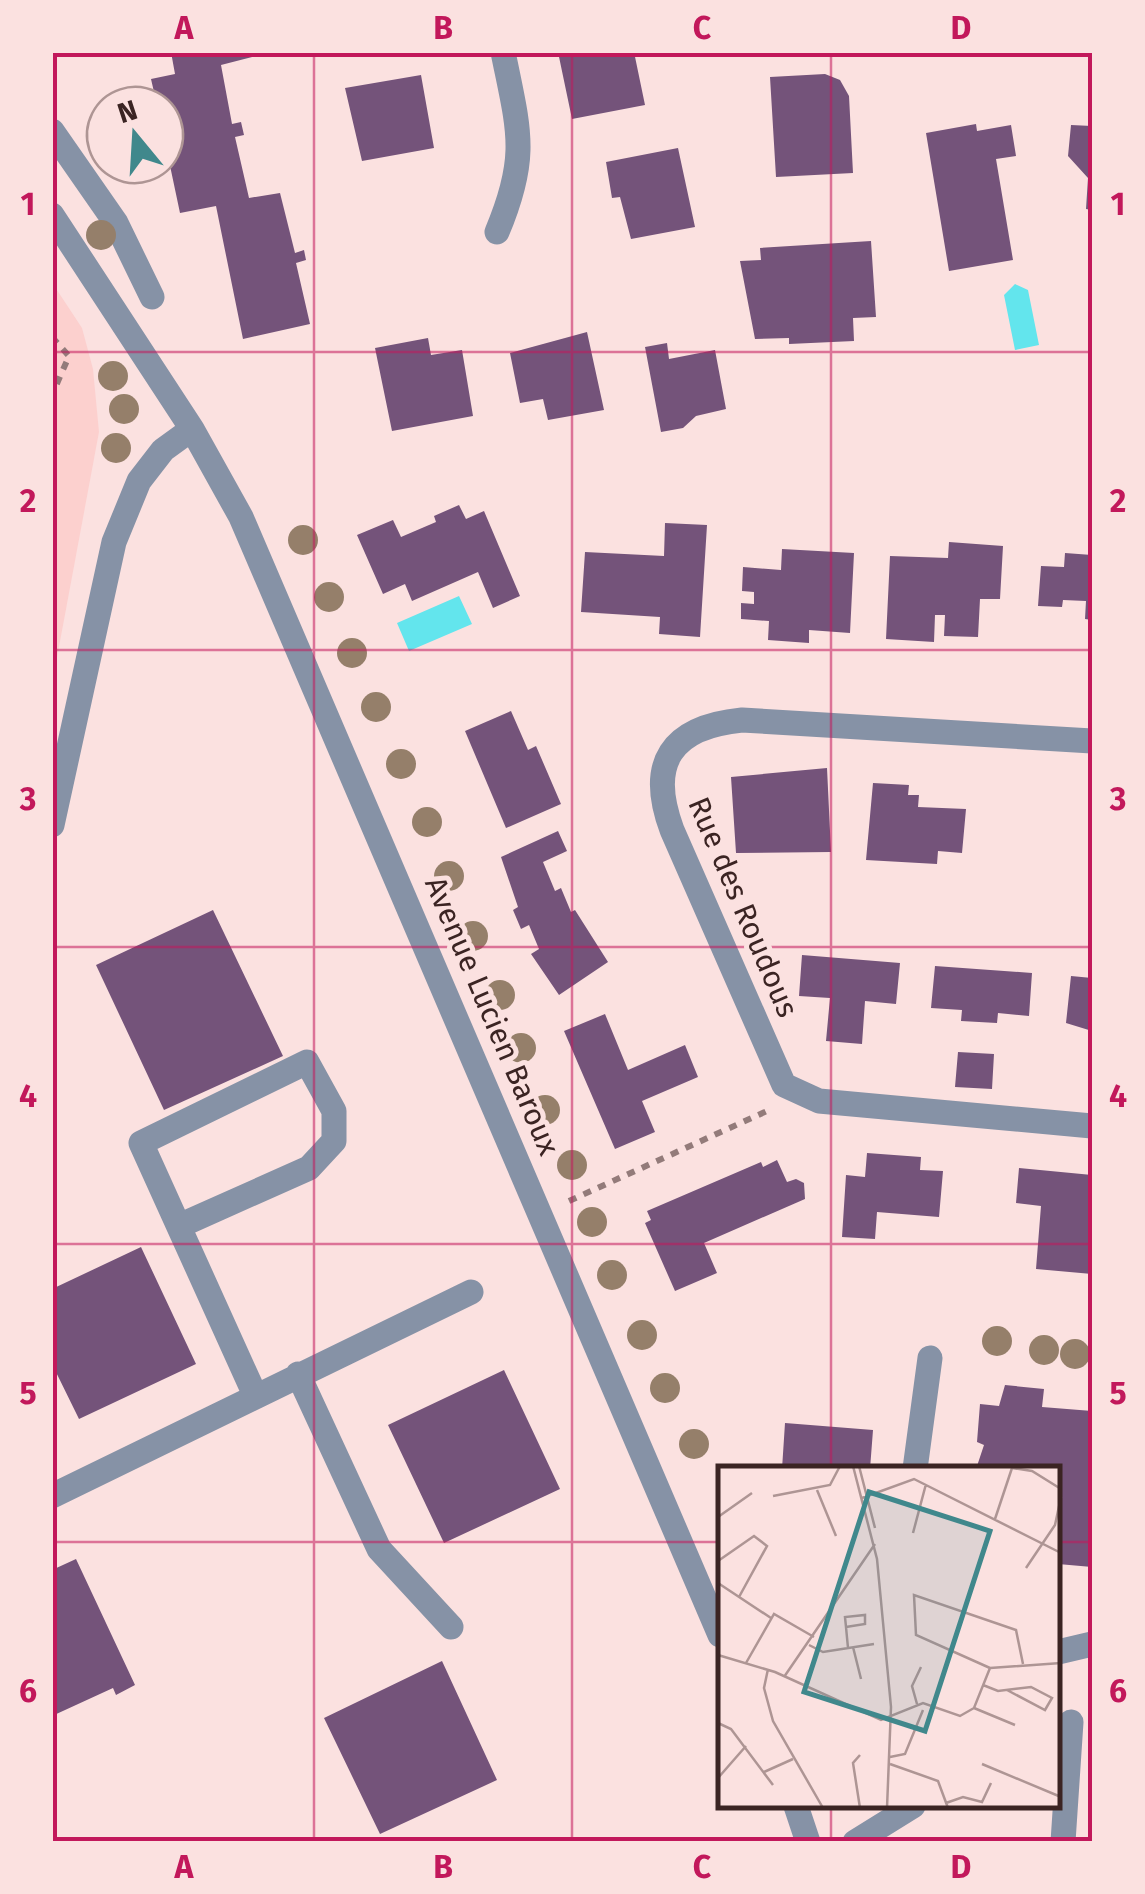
<svg xmlns="http://www.w3.org/2000/svg" width="1145" height="1894" viewBox="0 0 1145 1894" font-family="'Fira Sans',sans-serif">
<rect width="100%" height="100%" fill="#fbe1e0"/>
<!-- built -->
<path fill="#fcd0ce" d="M53 284 82 328 93 369 99 432 53 679Z"/>
<!-- water -->
<path fill="#63e5ed" d="M1015 284 1028 290 1039 345 1015 350 1004 295Z
M459 596 472 624 409 651 397 623Z"/>
<!-- building -->
<path fill="#74537a" d="M171 52H272L221 65 232 124 241 122 244 135 235 137 249 198 280 193 295 253 304 250 306 260 296 263 310 324 243 339 216 206 180 213 165 142V105H157L151 79 175 74Z
M558 52H634L645 105 572 119Z
M825 74 840 80 849 96 853 173 776 177 770 77Z
M421 75 434 148 362 161 345 88Z
M976 124 977 131 1011 125 1016 156 996 159 1013 260 949 271 926 133Z
M1071 125 1092 126V210L1086 209 1088 178 1068 156Z
M678 148 695 227 631 239 620 197 612 198 606 162Z
M871 241 876 317 853 318 854 341 789 344V338L755 339 740 261 761 260 760 248Z
M587 332 604 410 548 420 543 399 520 403 510 353Z
M428 338 431 355 462 350 473 416 392 431 375 348Z
M667 343 669 359 715 350 726 409 696 416 683 428 661 432 645 347Z
M459 505 466 519 484 511 520 596 493 608 478 572 412 601 405 584 383 594 357 535 393 520 401 537 436 522 434 516Z
M665 523 707 525 700 637 659 634 660 617 581 612 585 552 664 556Z
M949 542 1003 546 1000 599H980L978 637 944 636 945 615H935L934 642 886 639 890 556 948 558Z
M782 549 854 553 850 633 809 630V643L768 640 769 621 741 619V603L754 604V592L742 591 743 567 781 570Z
M1065 553 1092 555V620L1085 619 1086 601 1063 600 1062 607 1038 606 1041 566 1064 567Z
M511 711 528 750 536 746 561 804 506 828 465 731Z
M827 768 831 852 736 853 731 777Z
M873 783 909 785 908 795H919L918 807 966 809 962 853 938 851 937 864 866 860Z
M558 831 567 851 543 862 555 891 561 888 571 912 575 910 608 962 559 995 531 954 539 949 529 925 521 929 513 910 518 907 501 857Z
M213 910 283 1056 164 1110 96 965Z
M802 955 900 963 896 1004 865 1001 862 1044 826 1041 830 998 799 996Z
M935 966 1032 973 1029 1016 998 1013 997 1023 961 1021 962 1010 931 1008Z
M1071 976 1092 978V1031L1066 1023Z
M605 1014 628 1070 685 1045 698 1077 642 1101 655 1132 615 1149 564 1031Z
M958 1052 994 1054 992 1089 955 1087Z
M867 1153 921 1157 920 1170 943 1171 939 1217 877 1212 875 1239 842 1237 846 1175 865 1177Z
M777 1160 787 1182 796 1179 804 1183 805 1199 704 1243 717 1273 675 1291 645 1223 651 1220 647 1211 761 1162 763 1167Z
M1019 1168 1092 1175V1274L1036 1269 1041 1206 1016 1203Z
M141 1247 196 1364 79 1419 52 1364V1289Z
M504 1370 560 1489 444 1543 388 1425Z
M1005 1385 1044 1389 1042 1407 1092 1411V1567L1058 1564V1469H976L984 1445 977 1442 980 1404 999 1406Z
M785 1423 873 1430 870 1469H782Z
M76 1559 135 1685 116 1695 113 1688 52 1716V1570Z
M442 1661 497 1780 380 1834 324 1718Z"/>
<g fill="none" stroke-linecap="round" stroke-linejoin="round">
<!-- path -->
<path stroke="#937b7a" stroke-width="6" stroke-dasharray="8 8" stroke-linecap="butt" d="M52 337 69 356 52 395
M569 1201 767 1111"/>
<!-- minor -->
<path stroke="#8692a6" stroke-width="25" d="M52 131 116 223 152 297
M52 215 192 429 241 517 720 1635
M497 232C529 156 519 131 503 52
M1092 741 742 720C671 727 647 763 672 830L784 1085 819 1101 1092 1126
M52 825 114 542 139 481 163 450 192 429
M179 1226 309 1168 334 1141V1111L307 1062 141 1143 255 1395
M298 1374 379 1549 451 1627
M915 1469 930 1358
M52 1496 471 1292
M1058 1652 1092 1644
M796 1806 808 1842
M855 1842 913 1806
M1063 1842 1071 1722"/>
</g>
<!-- trees -->
<g fill="#957f6a">
<circle cx="101" cy="235" r="15"/>
<circle cx="113" cy="376" r="15"/>
<circle cx="124" cy="409" r="15"/>
<circle cx="116" cy="448" r="15"/>
<circle cx="303" cy="540" r="15"/>
<circle cx="329" cy="597" r="15"/>
<circle cx="352" cy="653" r="15"/>
<circle cx="376" cy="707" r="15"/>
<circle cx="401" cy="764" r="15"/>
<circle cx="427" cy="822" r="15"/>
<circle cx="449" cy="876" r="15"/>
<circle cx="473" cy="936" r="15"/>
<circle cx="500" cy="995" r="15"/>
<circle cx="521" cy="1048" r="15"/>
<circle cx="545" cy="1110" r="15"/>
<circle cx="572" cy="1165" r="15"/>
<circle cx="592" cy="1222" r="15"/>
<circle cx="612" cy="1275" r="15"/>
<circle cx="642" cy="1335" r="15"/>
<circle cx="997" cy="1341" r="15"/>
<circle cx="1044" cy="1350" r="15"/>
<circle cx="1075" cy="1354" r="15"/>
<circle cx="665" cy="1388" r="15"/>
<circle cx="694" cy="1444" r="15"/>
</g>
<!-- grid -->
<path fill="none" stroke="#c2185b" stroke-width="2.5" stroke-opacity="0.55" d="M314 52V1842M572 52V1842M831 52V1469M52 352H1092M52 650H1092M52 947H1092M52 1244H1092M52 1542H720M1058 1542H1092M831 1806V1842"/>
<g text-anchor="middle" stroke-width="10" stroke-linejoin="round" paint-order="stroke">
<!-- street labels -->
<g font-size="30" fill="#3b2423" stroke="#fbe1e0">
<text transform="translate(743 907) rotate(67)" y="10">Rue des Roudous</text>
<text transform="translate(492 1016) rotate(67)" y="10">Avenue Lucien Baroux</text>
</g>
</g>
<!-- overview -->
<g transform="translate(718 1466)">
<rect width="342" height="342" fill="#fbe1e0"/>
<path fill="none" stroke="#ae9594" stroke-width="2.5" d="M135 0 159 93 173 241 169 342M141 0 157 62M99 24 118 70M55 30 112 19 122 0M144 32 196 13 343 87M0 51 34 27M277 53 294 2 314 5 343 23M195 67 208 18M0 95 36 70 49 80 21 131M308 102 337 59 343 31M0 117 53 152M128 161 147 158V149L127 151 128 161 130 182M91 179 105 186 156 178M135 181 143 213M0 189 57 206 163 254 205 237 242 250 256 242 272 202M28 197 56 148 96 171M272 202 198 169 196 129 298 164 305 198M272 202 343 197M50 203 46 222 55 255 105 342M66 211 157 78M265 219 280 225 313 221 334 232 327 244 289 224M199 238 194 220 203 201M256 242 297 259M0 257 13 263 55 319M172 291 187 288 205 244M172 298 220 315 230 342M264 298 343 331M46 306 75 293M0 312 28 280M228 337 245 331 264 336 273 317M142 342 135 297 142 289"/>
<path fill="#40888c" fill-opacity="0.15" stroke="#40888c" stroke-width="5" d="M151 26 272 65 207 265 86 226Z"/>
<rect width="342" height="342" fill="none" stroke="#3b2423" stroke-width="5"/>
</g>
<!-- border -->
<rect width="1145" height="1894" fill="none" stroke="#fbe1e0" stroke-width="110"/>
<!-- north arrow -->
<g transform="translate(135 135) rotate(342)"><circle r="48" fill="#fbe1e0" stroke="#ae9594" stroke-width="2.5"/>
<path d="M0-8L18 38L0 25L-18 38Z" fill="#40888c"/>
<text y="-15" font-size="28" font-weight="bold" text-anchor="middle" fill="#3b2423">N</text>
</g>
<rect x="55" y="55" width="1035" height="1784" fill="none" stroke="#c2185b" stroke-width="4"/>
<g font-size="32" text-anchor="middle" font-weight="bold" fill="#c2185b">
<text x="184" y="39">A</text>
<text x="443" y="39">B</text>
<text x="702" y="39">C</text>
<text x="961" y="39">D</text>
<text x="28" y="215">1</text>
<text x="1118" y="215">1</text>
<text x="28" y="512">2</text>
<text x="1118" y="512">2</text>
<text x="28" y="810">3</text>
<text x="1118" y="810">3</text>
<text x="28" y="1107">4</text>
<text x="1118" y="1107">4</text>
<text x="28" y="1404">5</text>
<text x="1118" y="1404">5</text>
<text x="28" y="1702">6</text>
<text x="1118" y="1702">6</text>
<text x="184" y="1878">A</text>
<text x="443" y="1878">B</text>
<text x="702" y="1878">C</text>
<text x="961" y="1878">D</text>
</g>
</svg>
